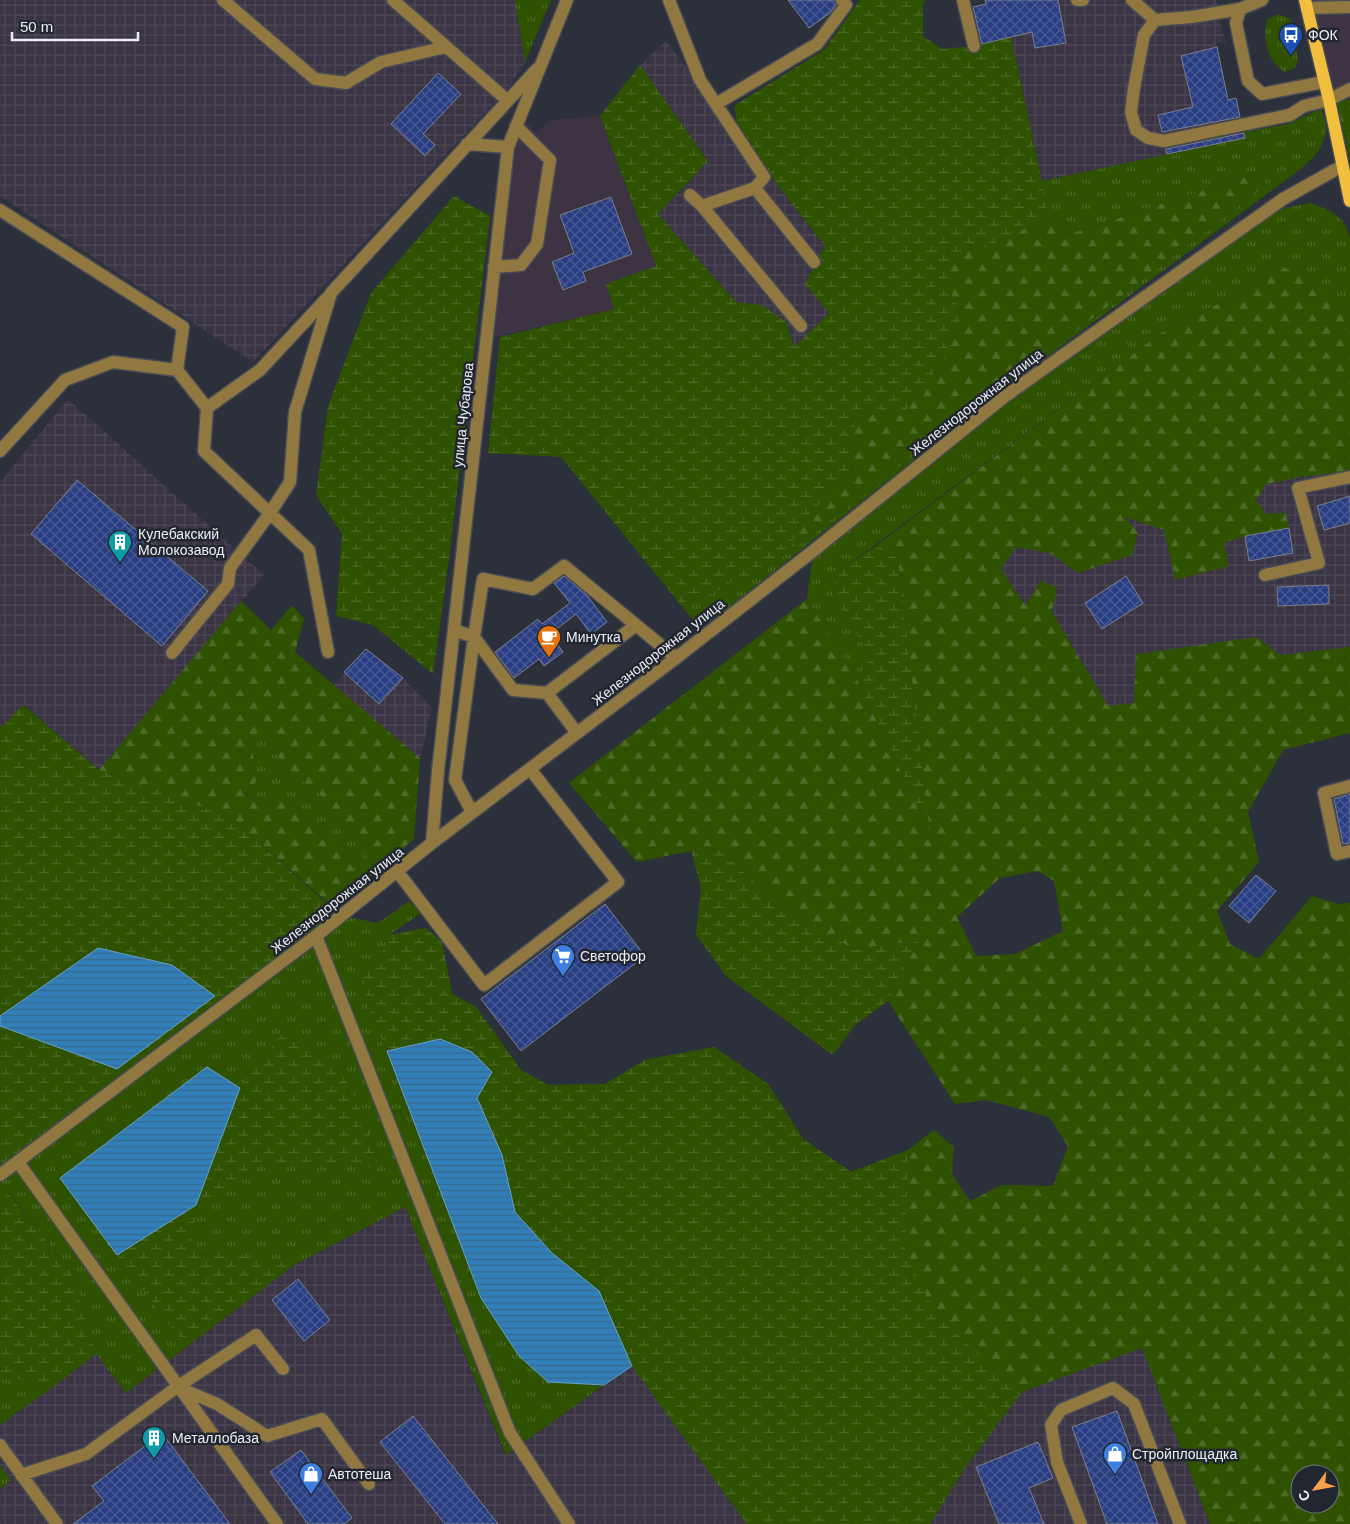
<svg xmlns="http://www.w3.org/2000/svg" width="1350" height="1524" viewBox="0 0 1350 1524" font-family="Arial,sans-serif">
<defs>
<pattern id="industrial-grid" width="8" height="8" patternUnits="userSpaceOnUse" patternTransform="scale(1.25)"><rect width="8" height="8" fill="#3b3444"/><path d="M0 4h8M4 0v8" fill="none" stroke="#4e4856"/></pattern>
<pattern id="grass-tufts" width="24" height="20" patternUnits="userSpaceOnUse" patternTransform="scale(1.25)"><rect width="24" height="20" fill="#2f5201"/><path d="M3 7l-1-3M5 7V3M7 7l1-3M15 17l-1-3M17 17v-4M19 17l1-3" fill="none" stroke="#4d6b27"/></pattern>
<pattern id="forest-firs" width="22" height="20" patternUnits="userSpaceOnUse" patternTransform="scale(1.25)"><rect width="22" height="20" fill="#2f5201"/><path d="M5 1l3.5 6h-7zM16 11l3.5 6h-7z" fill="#4d6b27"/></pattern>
<pattern id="wetland-marsh" width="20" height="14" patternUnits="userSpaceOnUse" patternTransform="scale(1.25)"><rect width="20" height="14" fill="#2f5201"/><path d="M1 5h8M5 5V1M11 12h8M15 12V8" fill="none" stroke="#4d6b27"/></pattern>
<pattern id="water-rules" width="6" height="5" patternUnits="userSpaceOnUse" patternTransform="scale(1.25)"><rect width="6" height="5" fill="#317eb8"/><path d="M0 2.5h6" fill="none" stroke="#3a688c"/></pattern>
<pattern id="building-cross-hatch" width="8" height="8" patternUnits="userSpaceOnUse" patternTransform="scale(1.25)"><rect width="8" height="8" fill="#293e82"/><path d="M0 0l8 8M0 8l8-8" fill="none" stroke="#485a94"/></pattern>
</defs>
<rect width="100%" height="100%" fill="#2c303a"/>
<!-- commercial -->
<path fill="#3d3343" d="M1313 0H1350V99L1337 103Z
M520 116 536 133 551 120 600 116 656 266 606 284 615 309 486 339 508 147Z"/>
<!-- industrial -->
<path fill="url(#industrial-grid)" d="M0 0H515L525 62 510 86 253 362 0 196Z
M1003 0H1216L1225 42 1216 43 1217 47 1228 99 1236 98 1245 138 1042 181Z
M666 41 825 246 806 284 830 313 794 347 762 305 736 302 658 214 708 161 640 65Z
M1300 322 1350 498V701L1024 823 930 529Z
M68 399 264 575 99 770 24 705 2 727 0 725V482Z
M366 649 403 678 432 708 420 758 333 686Z
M405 1207 505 1455 632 1366 747 1524H0V1489L11 1480 0 1465V1425L96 1354 126 1393 294 1265Z
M1142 1347 1210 1524H930L966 1466 1022 1392Z"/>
<!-- grass -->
<path fill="url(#grass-tufts)" d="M515 0H551L525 62Z
M1278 14 1290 19 1298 59 1296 67 1285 72C1268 63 1261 36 1268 19Z
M1321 108C1323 114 1326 121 1326 127 1326 157 1291 175 1271 191L1003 389 729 607 710 621 696 624 680 604 716 592 737 579 750 582 1258 191 1265 181 1259 172 1070 234 1048 217 1042 181 1244 138 1243 132 1289 124Z
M1311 203C1333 212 1344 215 1350 239V330L1344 305 1268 266 1244 292 1172 325 837 573 832 593 871 658 857 679 807 599 812 561 1009 402 1204 260 1263 220 1284 208Z
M23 705 99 770 228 816 341 916 378 923 409 901 423 912 389 935 378 964 363 978 368 1004 481 1298 548 1382 604 1385 506 1455 405 1207 294 1265 126 1393 96 1354 72 1273 10 1194 0 1201V725L2 727Z
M267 737 286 770 318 792 378 871 360 884 349 857 261 806 244 792 257 781 251 741Z
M0 1373 50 1389 0 1425Z
M0 1465 11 1480 0 1489Z"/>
<!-- forest -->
<path fill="url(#forest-firs)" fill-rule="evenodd" d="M1350 99V159L1337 103Z
M1259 172 1265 181 1258 191 790 551 799 524 851 472 848 442 864 405 960 312 948 287 949 254 998 242 1048 217 1070 234Z
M1268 266 1290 269 1344 305 1350 330V472L1301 477 1266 484 1256 500 1266 514 1286 513 1289 528 1245 536 1224 543 1229 566 1175 580 1164 530 1125 517 1138 533 1132 555 1078 573 1050 553 1016 547 1001 569 1025 605 1041 581 1057 587 1052 612 1108 706 1134 703 1136 654 1257 637 1280 655 1350 647V733L1283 750 1248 812 1259 862 1217 911 1230 944 1259 959 1312 896 1338 904 1350 903V1524H1210L1142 1348 1022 1392 966 1466 930 1524H747L368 1004 363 978 378 964 389 935 426 928 442 942 452 994 476 1007 521 1070 548 1085 605 1084 645 1060 714 1047 768 1084 803 1139 851 1172 908 1150 934 1130 954 1147 952 1174 970 1201 1002 1185 1053 1186 1068 1146 1049 1117 986 1100 955 1104 888 1001 918 940 854 950 773 898 716 848 691 851 637 862 569 783 807 599 857 679 929 831 898 559 877 545 1172 325 1244 292ZM1038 871 1054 881 1063 931 1015 954 976 956 957 917 1000 878ZM1300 1474H1330V1504H1300Z
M241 601 271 630 292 605 304 618 295 652 420 758 414 839 378 871 318 792 286 770 267 737 251 741 257 781 244 793 261 806 293 800 349 857 360 884 332 906 228 816 99 770Z"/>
<!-- wetland -->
<path fill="url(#wetland-marsh)" d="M860 0H926L923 3V36L942 49 974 46 1011 37 1042 181 1048 217 998 242 949 254 948 287 960 312 944 359 902 416 864 405 848 442 851 472 799 524 790 551 750 582 737 579 716 592 680 604 561 457 488 453 500 337 614 309 606 284 656 266 600 116 640 65 708 161 658 214 736 302 762 305 786 322 794 347 829 313 805 284 825 246 763 166 736 120 735 105 824 50Z
M454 196 490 216 449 559 433 674 373 625 336 616 342 534 316 495 328 406 371 293Z
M877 545 898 559 930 833 857 679 871 658 832 593 837 573Z
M23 705 99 770 228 816 341 916 0 1175V725L2 727Z
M716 848 773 898 854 950 918 940 888 1001 855 1025 833 1055 727 977 696 935 701 888 691 851Z
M426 928 442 942 452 994 476 1007 521 1070 548 1085 605 1084 645 1060 714 1047 768 1084 803 1139 851 1172 908 1150 905 1252 936 1316 1022 1392 966 1466 930 1524H747L632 1366 604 1385 548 1382 519 1356 481 1298 368 1004 363 978 378 964 389 935Z
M286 1029 337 1063 363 1113 379 1167 267 1162 196 1205 192 1247 294 1265 186 1347 60 1178 207 1067 240 1088Z
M9 1194 72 1273 96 1354 50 1389 0 1373V1201Z"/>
<!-- water -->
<path fill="url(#water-rules)" stroke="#69a0ca" d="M98 948 172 965 215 996 117 1069 0 1026V1016Z
M440 1039 472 1052 492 1072 477 1098 502 1155 515 1212 552 1253 599 1291 632 1366 604 1385 548 1382 519 1356 481 1298 387 1051Z
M207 1067 240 1088 196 1205 117 1255 60 1178Z"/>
<!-- building -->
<path fill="url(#building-cross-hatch)" stroke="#7a7f8a" d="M788 0H834L836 5 830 13 809 28Z
M985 0H1058L1066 43 1035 48 1032 32 982 44 973 7 986 4Z
M1217 47 1228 100 1236 98 1240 117 1162 132 1158 115 1193 107 1181 56Z
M438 73 461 94 423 134 435 145 425 156 391 124Z
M1244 133 1245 138 1167 154 1166 149Z
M611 197 632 254 583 272 586 281 563 290 552 262 574 253 560 215Z
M77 480 208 591 162 646 31 534Z
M1350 496V523L1324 530 1317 506Z
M1289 528 1293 553 1249 561 1245 536Z
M564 576 586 594 607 622 591 634 576 614 550 634 563 652 544 666 539 659 514 678 495 652 538 619 542 624 570 603 554 583Z
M1126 576 1143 603 1102 629 1085 603Z
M1329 585V604L1278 606 1277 587Z
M366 649 403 678 379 704 344 672Z
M1350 794V843L1343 844 1334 799Z
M1256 875 1276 891 1249 923 1229 906Z
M605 904 645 956 521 1051 481 999Z
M298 1279 330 1320 304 1341 272 1300Z
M1117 1411 1158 1524H1107L1072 1427Z
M413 1416 498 1524H445L380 1442Z
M162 1433 230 1524H73L104 1501 92 1486Z
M1038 1442 1053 1478 1029 1488 1044 1524H999L976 1467Z
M301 1450 352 1518 344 1524H308L270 1472Z"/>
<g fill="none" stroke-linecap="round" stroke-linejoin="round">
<!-- minor casing -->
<g stroke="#474b54" stroke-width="15">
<path id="minor" d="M223 0 315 79 346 83 381 62 446 47
M393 0 507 100
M669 0 700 80 764 177 755 188 702 206
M963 0 974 46
M1077 0H1083
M1132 0 1155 20 1144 35 1134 88 1131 112 1136 130 1148 138 1164 141 1290 115 1304 106 1329 100 1350 89
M1262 0 1240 9 1236 23 1248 81 1262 94 1324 82
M1307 8 1350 7
M1155 20 1192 17 1240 9
M716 104 817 44 846 5 842 0
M467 144 508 147
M755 188 814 262
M690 195 702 206 801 326
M0 210 183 327 177 370 207 408 260 370 328 297
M494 267 521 265 537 244 550 160 516 126
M207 408 204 451 309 550 328 652
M0 451 65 380 113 362 177 370
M1265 575 1319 563 1298 488 1350 477
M636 625 564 566 533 589 483 579 474 637 513 690 547 693 636 625 676 658
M454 630 474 637 455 780 472 812
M172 653 228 584 230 568 270 513 290 482 295 412 331 293 537 69
M547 693 577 733
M1350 786 1324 793 1337 854 1350 851
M432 843 438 771 508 147 567 0
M397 871 484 985 618 882 530 769
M316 936 510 1433 569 1524
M18 1162 277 1524
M0 1175 316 936 432 843 676 658 813 551 1004 397 1283 199 1342 166
M177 1387 217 1404 267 1436 322 1419 369 1484
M0 1445 57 1524
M21 1475 86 1454 177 1387 256 1335 283 1369
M1081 1524 1057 1462 1051 1425 1061 1410 1113 1388 1134 1404 1180 1524"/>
</g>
<!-- major casing -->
<g stroke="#474b54" stroke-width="15">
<path id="major" d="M1305 0 1329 100 1350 201"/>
</g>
<!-- minor -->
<use href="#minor" stroke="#917841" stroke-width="12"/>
<!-- major -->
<use href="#major" stroke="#f2be3e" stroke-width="12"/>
</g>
<!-- icons -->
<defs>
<g id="bus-pin" transform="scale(1.25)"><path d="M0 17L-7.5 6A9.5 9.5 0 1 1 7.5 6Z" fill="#1a4fb4" stroke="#22262f"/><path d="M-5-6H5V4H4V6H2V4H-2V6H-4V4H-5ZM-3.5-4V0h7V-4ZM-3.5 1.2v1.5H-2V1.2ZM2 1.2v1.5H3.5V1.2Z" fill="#fff"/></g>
<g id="building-pin" transform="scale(1.25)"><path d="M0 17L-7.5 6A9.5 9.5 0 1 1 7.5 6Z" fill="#0f9aa8" stroke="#22262f"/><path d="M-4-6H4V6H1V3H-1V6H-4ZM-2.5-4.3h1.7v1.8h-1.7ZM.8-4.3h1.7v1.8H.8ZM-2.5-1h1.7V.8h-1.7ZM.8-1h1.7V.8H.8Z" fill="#fff"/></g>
<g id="cafe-pin" transform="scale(1.25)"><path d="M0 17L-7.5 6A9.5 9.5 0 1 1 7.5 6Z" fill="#e8710a" stroke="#22262f"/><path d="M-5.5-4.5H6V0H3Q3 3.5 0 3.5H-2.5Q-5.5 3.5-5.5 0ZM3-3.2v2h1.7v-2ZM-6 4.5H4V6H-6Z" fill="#fff"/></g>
<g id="supermarket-pin" transform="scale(1.25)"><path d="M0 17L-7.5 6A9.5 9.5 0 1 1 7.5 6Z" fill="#3f7fe0" stroke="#22262f"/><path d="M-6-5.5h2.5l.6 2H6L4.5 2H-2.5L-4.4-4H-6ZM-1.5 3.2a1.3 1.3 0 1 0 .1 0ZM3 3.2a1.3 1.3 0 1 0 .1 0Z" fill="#fff"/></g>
<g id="shop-pin" transform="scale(1.25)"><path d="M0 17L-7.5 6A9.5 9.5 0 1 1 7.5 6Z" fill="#3f7fe0" stroke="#22262f"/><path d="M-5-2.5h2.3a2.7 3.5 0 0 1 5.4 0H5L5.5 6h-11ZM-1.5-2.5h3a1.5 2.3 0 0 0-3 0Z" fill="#fff"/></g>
</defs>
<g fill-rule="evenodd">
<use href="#bus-pin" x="1291" y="35"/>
<use href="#building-pin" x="120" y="542"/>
<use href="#cafe-pin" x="549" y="637"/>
<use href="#supermarket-pin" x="563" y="956"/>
<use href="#building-pin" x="154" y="1438"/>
<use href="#shop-pin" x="1115" y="1454"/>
<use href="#shop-pin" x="311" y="1474"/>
</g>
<g text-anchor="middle" stroke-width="5" stroke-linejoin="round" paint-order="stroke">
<!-- poi labels -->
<g font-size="14" fill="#eceff5" stroke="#22262f" text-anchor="start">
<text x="1308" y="40">ФОК</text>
<text x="138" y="539">Кулебакский<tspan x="138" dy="16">Молокозавод</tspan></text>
<text x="566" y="642">Минутка</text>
<text x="580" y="961">Светофор</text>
<text x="172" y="1443">Металлобаза</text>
<text x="1132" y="1459">Стройплощадка</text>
<text x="328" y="1479">Автотеша</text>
</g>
<!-- street labels -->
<g font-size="14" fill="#eceff5" stroke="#22262f">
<text transform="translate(976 402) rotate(-38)" y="5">Железнодорожная улица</text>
<text transform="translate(463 415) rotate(-84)" y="5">улица Чубарова</text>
<text transform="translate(658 652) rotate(-38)" y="5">Железнодорожная улица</text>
<text transform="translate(337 900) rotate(-38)" y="5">Железнодорожная улица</text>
</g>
</g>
<!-- north arrow -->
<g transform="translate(1315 1489) rotate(238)"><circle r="24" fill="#22262f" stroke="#73767e"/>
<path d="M0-4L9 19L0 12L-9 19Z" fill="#f9a04c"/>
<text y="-8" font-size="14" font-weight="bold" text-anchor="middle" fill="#eceff5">С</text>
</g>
<!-- scale -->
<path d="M12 32v8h126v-8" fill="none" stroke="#eceff5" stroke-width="2.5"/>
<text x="20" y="32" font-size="15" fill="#eceff5" stroke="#22262f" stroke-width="4" paint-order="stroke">50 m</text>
</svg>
